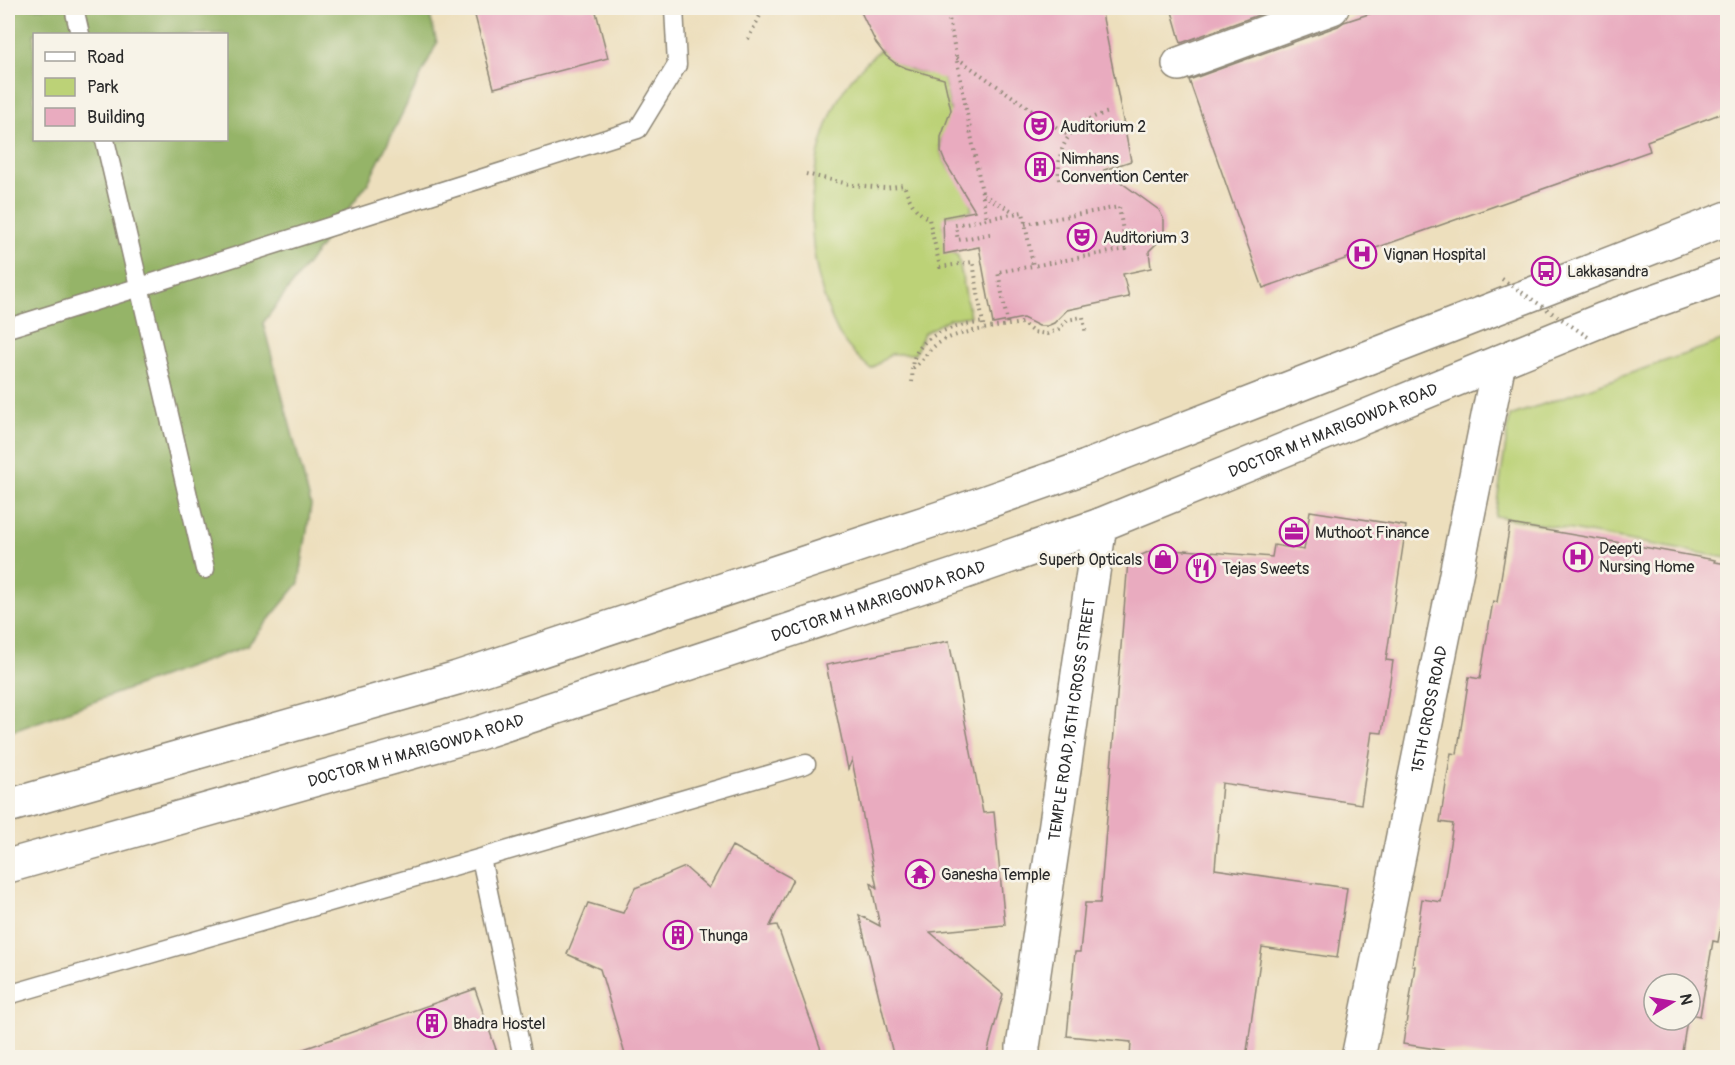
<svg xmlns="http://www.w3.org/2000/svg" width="1735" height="1065" viewBox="0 0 1735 1065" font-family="Pangolin,sans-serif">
<rect width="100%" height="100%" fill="#f7f3e8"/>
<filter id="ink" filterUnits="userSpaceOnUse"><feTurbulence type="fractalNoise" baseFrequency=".0167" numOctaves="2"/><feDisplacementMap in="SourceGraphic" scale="12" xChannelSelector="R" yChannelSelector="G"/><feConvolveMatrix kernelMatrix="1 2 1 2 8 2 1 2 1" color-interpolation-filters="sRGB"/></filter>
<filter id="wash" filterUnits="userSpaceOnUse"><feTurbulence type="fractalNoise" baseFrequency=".008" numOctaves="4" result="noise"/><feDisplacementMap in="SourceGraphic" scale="24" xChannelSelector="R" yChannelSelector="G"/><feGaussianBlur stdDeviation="1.35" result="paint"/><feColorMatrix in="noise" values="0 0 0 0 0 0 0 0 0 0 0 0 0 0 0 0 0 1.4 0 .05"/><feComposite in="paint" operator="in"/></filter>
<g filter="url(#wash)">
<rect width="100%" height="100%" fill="#eddfbd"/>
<!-- green -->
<path fill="#bcd277" stroke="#747e51" stroke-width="1.5" d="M881 49C896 68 920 75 943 74L953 121C950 126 943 132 941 138 937 153 947 168 958 178L965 177 972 211 946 216 943 226 952 252 958 256 970 316 949 319 924 333 915 354H891L871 369C859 359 846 347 838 332 834 326 832 318 829 311 804 248 806 168 835 106 845 84 862 65 881 49Z
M1727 339V558L1495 516 1510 416Z"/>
<!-- forest -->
<path fill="#95b468" stroke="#60704a" stroke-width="1.5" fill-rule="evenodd" d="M8 8H428L437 43 368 183 263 323 311 505 299 583 247 646 8 733ZM34 34H226V140H34Z"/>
<g id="blocks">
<!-- building -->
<path fill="#e9abbf" d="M473 8H595L608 58 494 88Z
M859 8H1101L1131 161 1104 170 1159 210 1164 220V232L1158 242 1149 251 1151 268 1123 274 1129 297 1067 310 1054 323 1047 326H1039L1023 318 993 324 979 247 944 254 943 217 975 211 945 162 941 152V137L951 110 944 79 906 68 895 63 886 56 876 43Z
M1171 8H1271L1272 10 1181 43Z
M1387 8H1728V111L1647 141 1650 151 1263 288 1189 80 1338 26 1344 22Z
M1310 511 1406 526 1386 660 1393 661 1382 733 1372 732 1361 804 1222 783 1215 869 1347 888 1337 958 1262 947 1246 1058H1130L1131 1042 1067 1036 1075 952H1080L1085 903H1100L1128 561 1155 549 1185 551V550L1272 557 1274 545 1304 550Z
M1510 524 1627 544 1715 560 1714 562 1728 564V885L1718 942 1713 941 1700 1016 1690 1014V984H1654V1020H1687L1681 1058H1496L1403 1044 1415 966H1412L1422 899 1441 902 1453 824 1440 822 1451 753 1457 754 1469 677 1480 679 1493 601 1497 602Z
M949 641 983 813 994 812 1005 925 930 932 1003 994 986 1058H894L859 915 880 926 871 883 877 888 852 760 848 769 826 665Z
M732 846 793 879 770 926 777 925 824 1058H626L600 969 567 954 588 903 623 913 635 888 685 867 709 888Z
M475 989 499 1058H296L295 1052Z"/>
</g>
</g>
<g filter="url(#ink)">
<use href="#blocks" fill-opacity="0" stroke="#8c8574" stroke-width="1.5"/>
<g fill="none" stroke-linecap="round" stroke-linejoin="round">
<!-- service casing -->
<g stroke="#8c8574" stroke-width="21">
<path id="service" d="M74 8 80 34
M105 140 205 569
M8 328 140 287 638 129 677 65 674 8
M481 858 523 1058
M8 995 806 764"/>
</g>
<!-- minor casing -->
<g stroke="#8c8574" stroke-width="36">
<g id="minor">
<path d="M1179 64 1332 8"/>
<path id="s1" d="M1023 1058V1047L1100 525"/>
<path id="s2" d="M1358 1058 1499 362"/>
</g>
</g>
<!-- primary casing -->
<g stroke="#8c8574" stroke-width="36">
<g id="primary">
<path d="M8 806 457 678 943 517 1086 467 1728 218"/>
<path id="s3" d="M8 866 476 734 956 575 1100 525 1604 319 1728 275"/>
</g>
</g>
<!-- path -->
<path stroke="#8c8574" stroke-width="4" stroke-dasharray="1.5 4.5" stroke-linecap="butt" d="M947 8 987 219
M748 39 764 8
M957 58 1069 136
M806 174 853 185 885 188 904 185C910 201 913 210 929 219L940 267 973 262 984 330
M1059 180C1056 143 1073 121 1109 112
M983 195 1016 213
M1025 224 1119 207 1126 249 1033 266
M990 234 958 240 955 225 1023 212 1033 266 998 272 1008 326
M913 368C922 362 927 351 936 345 953 331 999 327 1022 323L1033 332 1047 334 1059 329 1067 320 1083 317 1086 335
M912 382C913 375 911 364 914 358 925 330 958 326 984 322"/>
<!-- service -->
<use href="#service" stroke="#fff" stroke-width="18"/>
<!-- minor -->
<use href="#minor" stroke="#fff" stroke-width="33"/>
<!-- primary -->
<use href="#primary" stroke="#fff" stroke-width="33"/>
<!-- path-bridge -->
<path stroke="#8c8574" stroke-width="4" stroke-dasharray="1.5 4.5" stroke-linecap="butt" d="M1502 279 1591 339"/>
</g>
</g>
<!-- icons -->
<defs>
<g id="theatre-ring" transform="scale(1.5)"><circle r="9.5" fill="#f7f3e8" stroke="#b5179e" stroke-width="1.5"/><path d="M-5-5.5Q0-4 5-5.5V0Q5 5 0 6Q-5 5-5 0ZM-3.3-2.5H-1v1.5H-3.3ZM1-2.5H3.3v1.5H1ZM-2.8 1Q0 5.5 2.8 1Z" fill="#b5179e"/></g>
<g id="building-ring" transform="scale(1.5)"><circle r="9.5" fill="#f7f3e8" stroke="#b5179e" stroke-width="1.5"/><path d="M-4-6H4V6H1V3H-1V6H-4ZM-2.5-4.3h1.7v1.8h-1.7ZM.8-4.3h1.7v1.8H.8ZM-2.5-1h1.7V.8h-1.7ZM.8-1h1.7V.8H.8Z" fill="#b5179e"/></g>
<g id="hospital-ring" transform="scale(1.5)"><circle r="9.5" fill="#f7f3e8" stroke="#b5179e" stroke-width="1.5"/><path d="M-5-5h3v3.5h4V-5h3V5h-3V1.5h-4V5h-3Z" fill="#b5179e"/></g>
<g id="bus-ring" transform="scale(1.5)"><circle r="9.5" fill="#f7f3e8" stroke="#b5179e" stroke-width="1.5"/><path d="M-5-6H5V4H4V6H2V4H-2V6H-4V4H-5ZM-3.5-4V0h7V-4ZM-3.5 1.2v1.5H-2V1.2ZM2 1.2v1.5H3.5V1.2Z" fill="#b5179e"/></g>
<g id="office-ring" transform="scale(1.5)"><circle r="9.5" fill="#f7f3e8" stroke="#b5179e" stroke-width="1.5"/><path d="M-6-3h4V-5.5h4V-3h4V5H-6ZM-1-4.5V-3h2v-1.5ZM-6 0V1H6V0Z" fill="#b5179e"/></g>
<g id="shop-ring" transform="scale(1.5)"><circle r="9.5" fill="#f7f3e8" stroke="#b5179e" stroke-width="1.5"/><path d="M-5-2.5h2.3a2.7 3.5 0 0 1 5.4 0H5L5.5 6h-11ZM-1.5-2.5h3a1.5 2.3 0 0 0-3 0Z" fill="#b5179e"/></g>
<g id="restaurant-ring" transform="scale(1.5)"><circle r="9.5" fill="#f7f3e8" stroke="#b5179e" stroke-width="1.5"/><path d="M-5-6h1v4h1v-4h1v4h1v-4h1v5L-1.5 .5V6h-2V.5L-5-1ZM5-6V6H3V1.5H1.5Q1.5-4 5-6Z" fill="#b5179e"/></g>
<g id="temple-ring" transform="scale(1.5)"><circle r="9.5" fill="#f7f3e8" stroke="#b5179e" stroke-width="1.5"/><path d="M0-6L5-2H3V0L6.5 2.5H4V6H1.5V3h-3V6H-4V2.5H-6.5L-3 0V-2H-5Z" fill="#b5179e"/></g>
</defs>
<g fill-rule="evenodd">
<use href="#theatre-ring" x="1039" y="126"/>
<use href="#building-ring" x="1040" y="167"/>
<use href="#theatre-ring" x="1082" y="237"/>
<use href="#hospital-ring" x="1362" y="254"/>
<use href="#bus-ring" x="1546" y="271"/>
<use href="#office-ring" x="1294" y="532"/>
<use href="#hospital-ring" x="1578" y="557"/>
<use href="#shop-ring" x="1163" y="559"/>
<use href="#restaurant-ring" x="1201" y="568"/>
<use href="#temple-ring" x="920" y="874"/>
<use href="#building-ring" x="678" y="935"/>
<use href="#building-ring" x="432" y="1023"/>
</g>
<g text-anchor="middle" stroke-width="5" stroke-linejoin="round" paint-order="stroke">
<!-- poi labels -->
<g font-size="16" fill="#2b2b2b" stroke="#f7f3e8" text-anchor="start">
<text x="1060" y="132">Auditorium 2</text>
<text x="1061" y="164">Nimhans<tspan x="1061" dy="18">Convention Center</tspan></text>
<text x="1103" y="243">Auditorium 3</text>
<text x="1383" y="260">Vignan Hospital</text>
<text x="1567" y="277">Lakkasandra</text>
<text x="1315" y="538">Muthoot Finance</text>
<text x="1599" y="554">Deepti<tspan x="1599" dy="18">Nursing Home</tspan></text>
<text x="1142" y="565" text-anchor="end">Superb Opticals</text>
<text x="1222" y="574">Tejas Sweets</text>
<text x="941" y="880">Ganesha Temple</text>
<text x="699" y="941">Thunga</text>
<text x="453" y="1029">Bhadra Hostel</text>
</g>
<!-- street labels -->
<g font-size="16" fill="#2b2b2b" stroke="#f7f3e8">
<text dy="6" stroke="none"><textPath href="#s3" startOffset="1396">DOCTOR M H MARIGOWDA ROAD</textPath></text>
<text dy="6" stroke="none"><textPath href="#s3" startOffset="910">DOCTOR M H MARIGOWDA ROAD</textPath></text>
<text dy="6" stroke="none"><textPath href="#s2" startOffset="356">15TH CROSS ROAD</textPath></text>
<text dy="6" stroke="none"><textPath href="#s1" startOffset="342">TEMPLE ROAD,16TH CROSS STREET</textPath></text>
<text dy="6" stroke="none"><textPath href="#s3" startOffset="424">DOCTOR M H MARIGOWDA ROAD</textPath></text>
</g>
</g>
<!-- margin -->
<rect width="1735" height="1065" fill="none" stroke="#f7f3e8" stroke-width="30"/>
<!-- legend -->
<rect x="33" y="33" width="195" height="108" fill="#f7f3e8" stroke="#a5a39c" stroke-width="1.5"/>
<rect x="45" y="52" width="30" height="9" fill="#ffffff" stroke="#a5a39c" stroke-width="1.5"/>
<text x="87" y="63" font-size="18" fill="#2b2b2b">Road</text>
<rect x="45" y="78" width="30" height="18" fill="#bcd277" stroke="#a5a39c" stroke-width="1.5"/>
<text x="87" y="93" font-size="18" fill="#2b2b2b">Park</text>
<rect x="45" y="108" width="30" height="18" fill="#e9abbf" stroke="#a5a39c" stroke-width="1.5"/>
<text x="87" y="123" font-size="18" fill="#2b2b2b">Building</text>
<!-- north arrow -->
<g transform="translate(1672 1002) rotate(79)"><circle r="28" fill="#f7f3e8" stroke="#a5a39c" stroke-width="1.5"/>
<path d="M0-4.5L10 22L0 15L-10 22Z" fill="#b5179e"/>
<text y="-9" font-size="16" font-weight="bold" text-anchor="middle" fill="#2b2b2b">N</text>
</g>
</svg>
